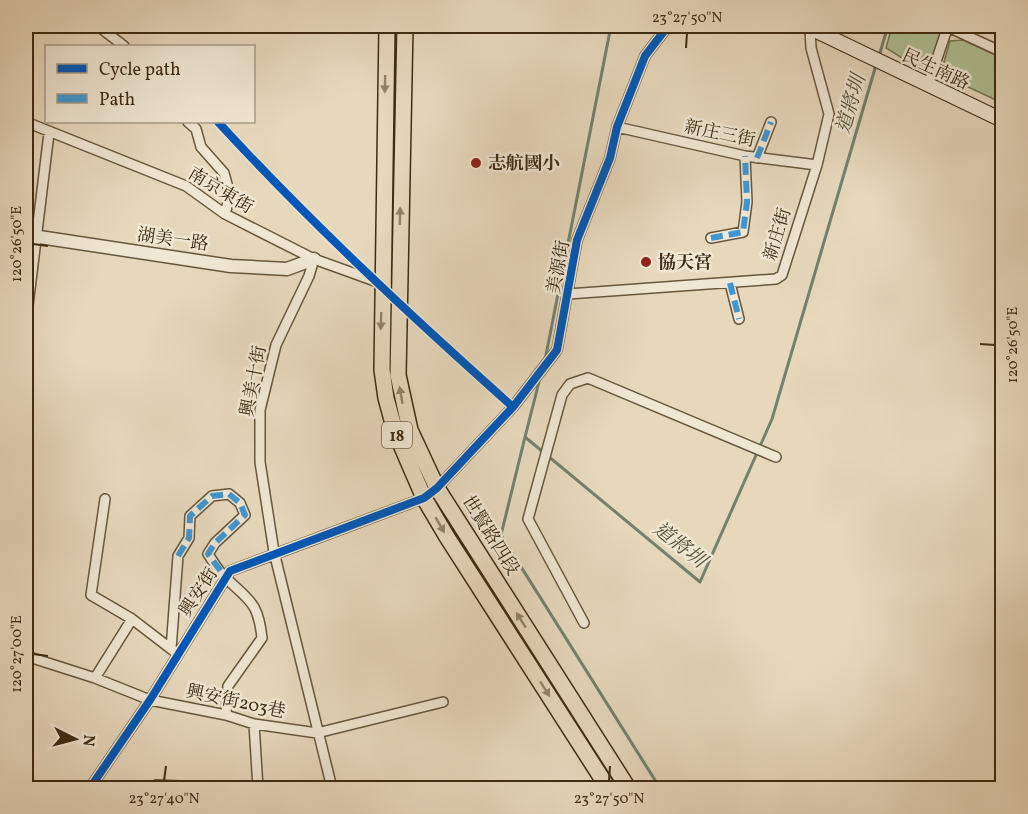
<svg xmlns="http://www.w3.org/2000/svg" width="1028" height="814" viewBox="0 0 1028 814" font-family="Vollkorn,'Noto Serif TC',serif">
<rect width="100%" height="100%" fill="#e7d8bc"/>
<filter id="stains"><feTurbulence type="fractalNoise" baseFrequency=".00333" numOctaves="4"/><feColorMatrix values="0 0 0 0 .2 0 0 0 0 .09 0 0 0 0 .02 0 0 0 .5 -.17"/></filter>
<radialGradient id="worn" r=".72"><stop offset=".6" stop-color="#630" stop-opacity="0"/><stop offset="1" stop-color="#630" stop-opacity=".3"/></radialGradient>
<!-- green -->
<path fill="#afc095" stroke="#767652" stroke-width="1.5" d="M892 26H943L929 75 886 48Z
M963 40 1002 58V103L947 77 942 69 950 41Z"/>
<g fill="none" stroke-linecap="round" stroke-linejoin="round">
<!-- stream -->
<path stroke="#73816f" stroke-width="3" d="M879 56 888 26
M545 360 611 26
M525 437 540 378
M660 788 501 535 525 437 700 582 772 419 876 65"/>
<!-- minor casing -->
<g stroke="#68563b" stroke-width="12">
<path id="minor" d="M98 26 124 46
M948 27 1002 52
M928 85 948 26
M26 122 186 186 225 214 314 259 386 285
M188 122 196 129 201 147 224 173 230 195 225 214
M617 127 745 156 817 165
M757 158 771 122
M711 238 743 232 747 202 745 156
M314 259 309 276 276 345 260 410V462L274 552 332 788
M730 283 739 319
M568 294 776 279 782 275 817 165 829 114 811 48 810 28
M26 322 49 133
M105 499 91 595 132 619 175 652
M584 623 528 519 562 395 570 384 588 378 776 457
M171 649 178 556 189 538 190 516 212 496 229 494 240 503 245 515 215 543 208 554C213 561 218 571 225 577 249 601 258 601 262 638L228 686 226 715
M26 656 95 678 150 700 226 715 254 724 317 733 443 702
M95 678 132 619
M254 724 258 788
M90 788 150 700 230 571 424 498 437 488 513 407 557 350 577 240 610 158 617 127 645 56 668 26
M156 788V785L229 788"/>
</g>
<!-- tertiary casing -->
<g stroke="#68563b" stroke-width="15">
<path id="tertiary" d="M26 235 231 266 287 269 314 259"/>
</g>
<!-- secondary casing -->
<g stroke="#3e2b10" stroke-width="16">
<path id="secondary" d="M806 26 1002 120"/>
</g>
<!-- primary casing -->
<g stroke="#3e2b10" stroke-width="18">
<path id="primary" d="M387 26 382 370 386 398 395 431 424 498 447 537 608 788
M405 26 398 375 410 430 437 488 628 788"/>
</g>
<!-- minor -->
<use href="#minor" stroke="#efe6d3" stroke-width="9"/>
<!-- tertiary -->
<use href="#tertiary" stroke="#efe6d3" stroke-width="12"/>
<!-- secondary -->
<use href="#secondary" stroke="#efe6d3" stroke-width="14"/>
<!-- primary -->
<use href="#primary" stroke="#e7d8bc" stroke-width="15"/>
<!-- quiet -->
<path stroke="#3f96d3" stroke-width="6" stroke-dasharray="12 6" stroke-linecap="butt" d="M757 158 771 122
M711 238 743 232 747 202 745 156
M730 283 739 319
M178 556 189 538 190 516 212 496 229 494 240 503 245 515 215 543 208 554 226 578"/>
<!-- cycleway casing -->
<g stroke="#efe6d3" stroke-width="11">
<path id="cycleway" d="M218 122C311 223 411 316 513 407
M90 788 150 700 230 571 424 498 437 488 513 407 557 350 577 240 610 158 617 127 645 56 668 26"/>
</g>
<!-- cycleway -->
<use href="#cycleway" stroke="#0057b8" stroke-width="8"/>
</g>
<!-- one-way arrows -->
<defs><path id="oneway-solid" d="M-6-.8H1V-3.2L6.5 0L1 3.2V.8H-6Z" transform="scale(1.5)"/></defs>
<g fill="#928266">
<use href="#oneway-solid" transform="translate(385 84) rotate(91)"/>
<use href="#oneway-solid" transform="translate(400 216) rotate(-89)"/>
<use href="#oneway-solid" transform="translate(381 321) rotate(91)"/>
<use href="#oneway-solid" transform="translate(401 395) rotate(-100)"/>
<use href="#oneway-solid" transform="translate(440 525) rotate(60)"/>
<use href="#oneway-solid" transform="translate(521 620) rotate(-122)"/>
<use href="#oneway-solid" transform="translate(545 689) rotate(58)"/>
</g>
<!-- ticks -->
<path fill="none" stroke="#3e2b10" stroke-width="2" d="M686 48 687 33M33 244 48 246M980 344 995 345M33 654 48 656M164 781 166 766M609 781 610 766"/>
<!-- markers -->
<g fill="#8f2418" stroke="#efe6d3" stroke-width="2">
<circle cx="476" cy="163" r="6"/>
<circle cx="646" cy="262" r="6"/>
</g>
<g text-anchor="middle" stroke-width="5" stroke-linejoin="round" paint-order="stroke">
<!-- shield labels -->
<rect fill="#efe6d3" stroke="#73634a" stroke-width="1.5" x="382" y="422" width="30" height="26" rx="4.5"/>
<g font-size="16" font-weight="bold" fill="#3e2b10">
<text x="397" y="441">18</text>
</g>
<!-- street labels -->
<g font-size="18" fill="#3e2b10" stroke="#efe6d3">
<text transform="translate(936 69) rotate(25)" y="6">民生南路</text>
<text transform="translate(720 133) rotate(12)" y="6">新庄三街</text>
<text transform="translate(221 190) rotate(31)" y="6">南京東街</text>
<text transform="translate(777 234) rotate(-73)" y="6">新庄街</text>
<text transform="translate(173 239) rotate(8)" y="6">湖美一路</text>
<text transform="translate(558 267) rotate(-79)" y="6">美源街</text>
<text transform="translate(253 381) rotate(-79)" y="6">興美十街</text>
<text transform="translate(491 535) rotate(58)" y="6">世賢路四段</text>
<text transform="translate(198 592) rotate(-57)" y="6">興安街</text>
<text transform="translate(236 701) rotate(12)" y="6">興安街203巷</text>
</g>
<!-- poi labels -->
<g font-size="18" font-weight="bold" fill="#3e2b10" stroke="#efe6d3" text-anchor="start">
<text x="488" y="169">志航國小</text>
<text x="658" y="268">協天宮</text>
</g>
<!-- water labels -->
<g font-size="20" font-style="italic" fill="#544f38" stroke="#efe6d3">
<text transform="translate(850 104) rotate(-74)" y="7">道將圳</text>
<text transform="translate(680 544) rotate(38)" y="7">道將圳</text>
</g>
</g>
<!-- margin -->
<rect width="1028" height="814" fill="none" stroke="#e7d8bc" stroke-width="66"/>
<!-- legend -->
<rect x="45" y="45" width="210" height="78" fill="#efe6d3" stroke="#a89b85" stroke-width="1.5"/>
<rect x="57" y="64" width="30" height="9" fill="#0057b8" stroke="#a89b85" stroke-width="1.5"/>
<text x="99" y="75" font-size="18" fill="#3e2b10">Cycle path</text>
<rect x="57" y="94" width="30" height="9" fill="#3f96d3" stroke="#a89b85" stroke-width="1.5"/>
<text x="99" y="105" font-size="18" fill="#3e2b10">Path</text>
<!-- north arrow -->
<g transform="translate(75 739) rotate(96)" stroke="#efe6d3" stroke-width="4.5" paint-order="stroke">
<path d="M0-4.5L10 22L0 15L-10 22Z" fill="#3e2b10"/>
<text y="-9" font-size="16" font-weight="bold" text-anchor="middle" fill="#3e2b10">N</text>
</g>
<rect x="33" y="33" width="962" height="748" fill="none" stroke="#3e2b10" stroke-width="2"/>
<g font-size="15" text-anchor="middle" fill="#3e2b10">
<text x="687" y="22">23°27'50"N</text>
<text transform="translate(16 244) rotate(-90)" y="5">120°26'50"E</text>
<text transform="translate(1012 345) rotate(-90)" y="5">120°26'50"E</text>
<text transform="translate(16 654) rotate(-90)" y="5">120°27'00"E</text>
<text x="164" y="803">23°27'40"N</text>
<text x="609" y="803">23°27'50"N</text>
</g>
<rect width="100%" height="100%" filter="url(#stains)"/>
<rect width="100%" height="100%" fill="url(#worn)"/>
</svg>
